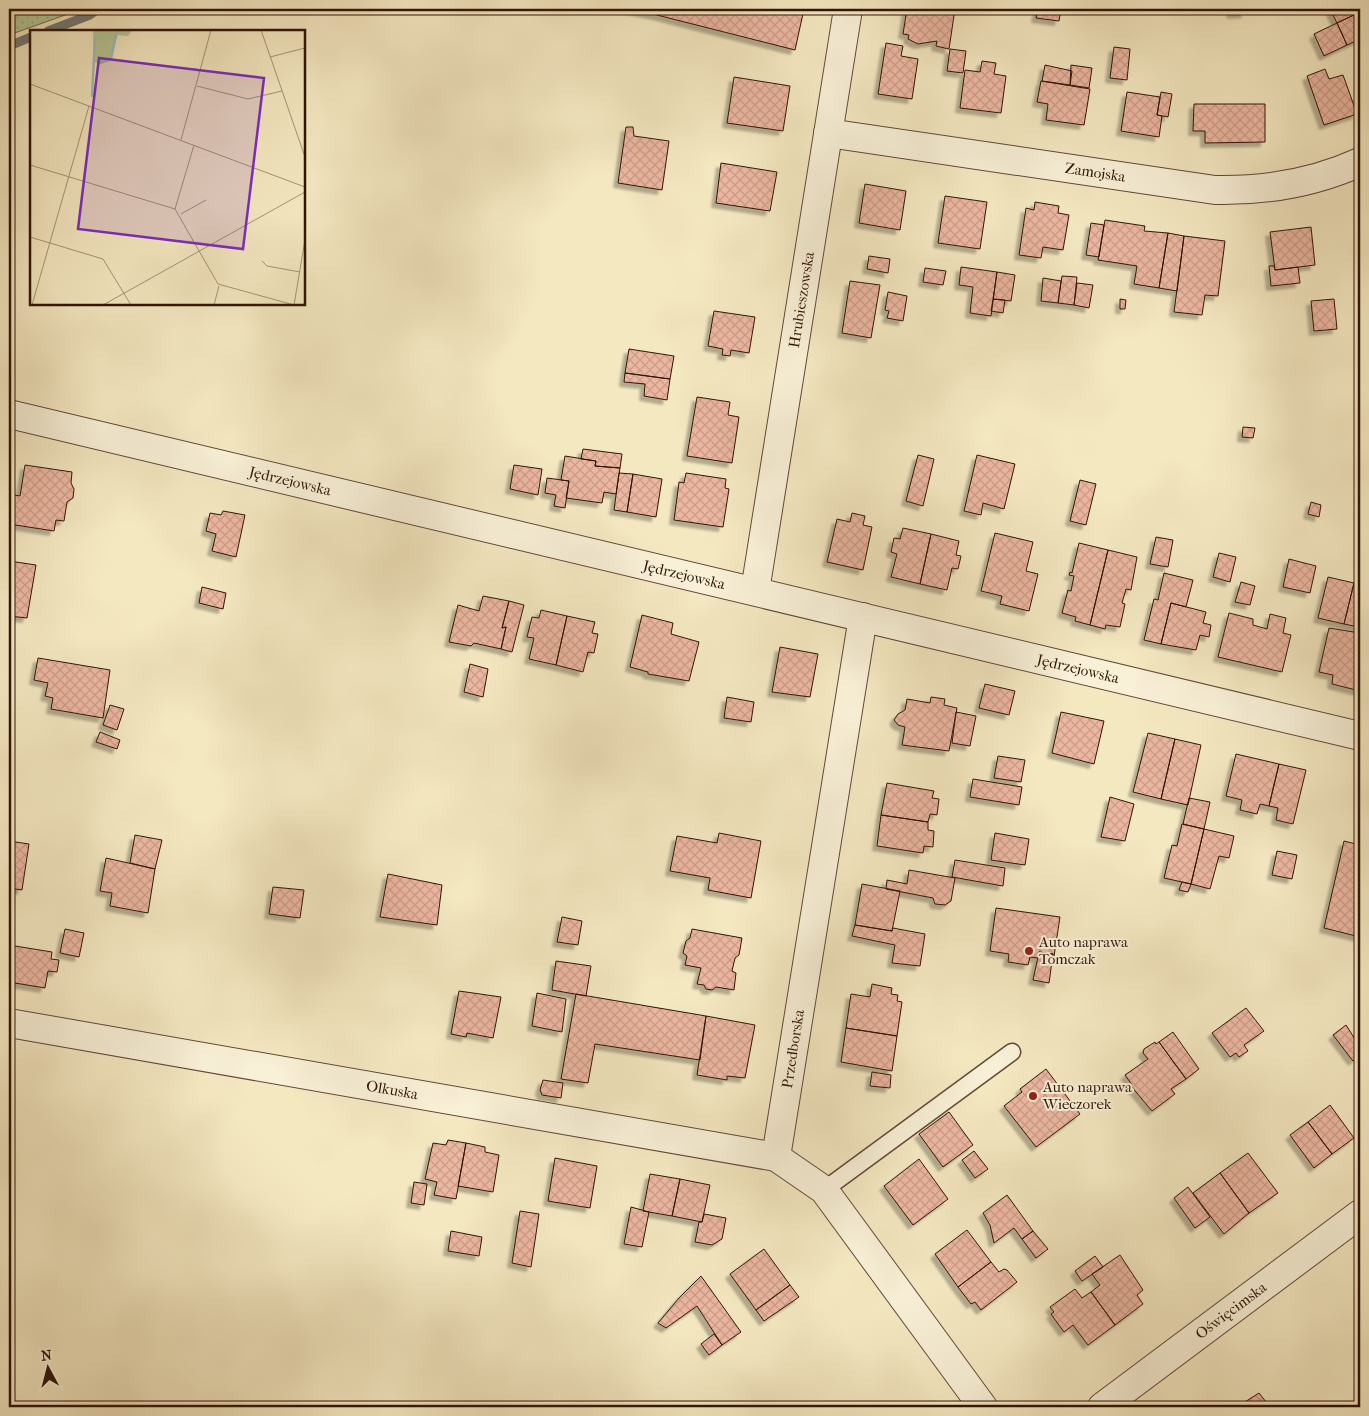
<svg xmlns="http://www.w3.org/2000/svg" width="1369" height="1416" viewBox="0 0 1369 1416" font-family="'IM FELL French Canon',serif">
<defs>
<pattern id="grass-dots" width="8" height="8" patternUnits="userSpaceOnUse" patternTransform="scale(1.25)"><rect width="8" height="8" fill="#b6c797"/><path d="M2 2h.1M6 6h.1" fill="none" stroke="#9daa81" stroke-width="1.8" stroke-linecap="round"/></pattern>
<pattern id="building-cross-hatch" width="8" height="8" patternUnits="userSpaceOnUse" patternTransform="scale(1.25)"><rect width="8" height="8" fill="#ecb7a1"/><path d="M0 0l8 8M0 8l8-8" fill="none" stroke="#cb9c89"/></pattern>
<filter id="shadow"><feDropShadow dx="-4.5" dy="4.5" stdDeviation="1" flood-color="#0004"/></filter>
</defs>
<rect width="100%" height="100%" fill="#f4e8c1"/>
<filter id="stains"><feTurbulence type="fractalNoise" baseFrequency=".004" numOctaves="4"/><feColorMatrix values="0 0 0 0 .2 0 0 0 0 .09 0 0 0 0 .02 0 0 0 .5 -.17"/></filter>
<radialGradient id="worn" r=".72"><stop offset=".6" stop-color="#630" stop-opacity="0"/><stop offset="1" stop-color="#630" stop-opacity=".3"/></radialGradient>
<!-- grass -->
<path fill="url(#grass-dots)" stroke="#736e4f" d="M9 9H82L9 35Z"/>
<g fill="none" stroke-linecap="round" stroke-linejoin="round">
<!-- stream -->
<path stroke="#747975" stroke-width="9" d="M48 31 90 15 98 9
M9 46 31 37"/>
</g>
<!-- building -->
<path fill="url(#building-cross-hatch)" stroke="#301407" filter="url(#shadow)" d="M627 9H658L657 15Z
M658 9H804L795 50 657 15Z
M907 9H955L949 49 936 46 937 41 918 44 908 39 909 35 903 34Z
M1038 9H1061L1059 21 1036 18Z
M1231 9H1245L1246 13 1232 14Z
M1330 9H1360V12L1337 23Z
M1360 12V39L1347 45 1337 23Z
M1337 23 1347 45 1324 56 1314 34Z
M886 43 903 46 901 56 918 59 912 99 878 94Z
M1114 47 1130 49 1127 80 1110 78Z
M950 49 966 51 963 73 947 71Z
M982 61 996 63 994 74 1006 76 1001 113 960 108 965 70 980 72Z
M1045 65 1072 71 1070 85 1042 81Z
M1071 65 1092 68 1089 88 1070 85Z
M1325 69 1329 79 1343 75 1357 114 1324 125 1307 76Z
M734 77 790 86 783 131 727 123Z
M1041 81 1090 89 1084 125 1046 120 1048 104 1037 102Z
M1127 92 1160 97 1157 115 1162 116 1159 137 1121 131Z
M1161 92 1172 94 1168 117 1157 115Z
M1194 104H1265V142L1205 143V131H1193Z
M626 127H633L634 136 669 141 662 190 618 183Z
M721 163 777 172 770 211 716 203Z
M865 184 906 191 900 230 859 223Z
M945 196 987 202 980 249 938 243Z
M1035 202 1059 206 1058 213 1069 215 1063 250 1043 247 1041 258 1019 255 1026 208 1034 210Z
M1105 220 1145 226 1144 231 1168 233 1159 288 1134 284 1137 266 1098 260Z
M1091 223 1104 225 1099 257 1086 255Z
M1311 227 1315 265 1275 270 1270 232Z
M1168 233 1184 236 1177 291 1159 288Z
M1184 236 1225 241 1218 296 1205 295 1202 315 1174 312Z
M869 256 890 259 888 273 867 269Z
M1269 266H1274L1275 270 1298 267 1300 283 1271 286Z
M961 267 997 272 991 316 970 313 973 287 959 285Z
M925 268 946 271 943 285 923 282Z
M997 272 1015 275 1011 301 993 299Z
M1062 276 1077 277 1074 305 1058 303Z
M1043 278 1061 281 1058 303 1041 301Z
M850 281 880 285 871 338 842 333Z
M1077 283 1093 285 1089 308 1074 305Z
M888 292 907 296 903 321 887 318 889 311 885 310Z
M993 299 1005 300 1003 313 991 311Z
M1120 299 1126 300 1125 309H1120Z
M1334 299 1337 329 1314 331 1311 301Z
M714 311 755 317 749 353 731 350 730 356 722 355 723 349 708 346Z
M629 349 674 356 670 379 625 373Z
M625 373 670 379 667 400 644 396 645 384 624 382Z
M697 397 730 402 728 415 739 417 732 463 687 456Z
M1243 427 1255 428 1253 438 1242 437Z
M583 449 622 454 620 468 595 466 596 461 581 459Z
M918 455 934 459 923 506 906 501Z
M977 455 1015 464 1004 509 983 503 981 515 964 511Z
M565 456 596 461 595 466 620 468 616 494 604 492 602 503 566 498 569 481 561 480Z
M25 465 72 472 71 483 74 489 73 498 67 502 64 521 56 520 54 531 9 524V494L20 496Z
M514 465 542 469 538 495 510 489Z
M619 473 633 474 627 512 614 510Z
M686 473 726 479 725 488 729 489 723 527 674 520 679 482 684 483Z
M633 474 662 479 656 517 627 512Z
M547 478 569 481 565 508 554 506 556 495 545 493Z
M1080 480 1096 484 1086 525 1070 521Z
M1311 502 1321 505 1319 517 1308 514Z
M223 511 245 515 236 557 212 551 216 534 206 531 210 513 221 515Z
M852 513 865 516 863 525 872 527 863 570 827 562 837 519 850 522Z
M903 528 931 534 920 584 891 577 897 554 891 552 894 538 900 539Z
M995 533 1033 542 1026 571 1038 574 1029 611 1000 604 1002 596 981 591Z
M931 534 959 541 956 555 961 556 958 569 952 568 947 590 920 584Z
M1156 537 1173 540 1168 567 1150 564Z
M1079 543 1108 550 1090 625 1075 621 1076 617 1062 613 1068 590 1071 591 1074 576 1069 575 1070 572 1072 573Z
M1108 550 1137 557 1131 590 1126 589 1122 603 1125 604 1120 627 1106 625 1105 629 1090 625Z
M1219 553 1236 557 1230 582 1213 577Z
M1289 559 1316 566 1310 593 1283 587Z
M9 561 36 565 27 618 9 616Z
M1164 573 1193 580 1186 607 1171 603 1161 644 1144 640 1154 599 1158 600Z
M1328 577 1354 583 1344 624 1318 618Z
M1241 582 1255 586 1250 605 1235 602Z
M1354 583 1360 584 1359 627 1344 624Z
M202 587 226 593 223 609 199 603Z
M483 596 509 601 502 628 506 627 501 649 474 643 471 646 449 642 458 605 479 611Z
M509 601 524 605 512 652 501 649 506 627 502 628Z
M1171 603 1206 612 1203 623 1211 625 1209 637 1200 635 1196 650 1161 644Z
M541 610 567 616 556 665 529 659 534 638 527 637 532 617 539 618Z
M1229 613 1253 619V625L1267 629 1270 614 1286 618 1283 633 1291 635 1282 672 1218 657Z
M642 615 673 623 671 634 699 642 689 681 648 674V672L630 667Z
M567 616 595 622 592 633 598 634 594 653 588 652 583 672 556 665Z
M1329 628 1360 633V691L1332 684 1333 675 1319 672Z
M780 647 818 654 810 697 772 692Z
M38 658 110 670 103 718 51 709 53 698 45 696 48 683 34 680Z
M470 664 488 669 483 697 464 692Z
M985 684 1015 691 1009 715 979 708Z
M727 697 754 702 751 722 724 718Z
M931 697 945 699 944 705 957 708 949 751 902 745 905 727 898 725 894 720 898 714 905 710 907 699 930 703Z
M110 705 124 709 117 730 103 725Z
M956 712 976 716 970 746 952 743Z
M1061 712 1104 721 1094 764 1052 753Z
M100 732 120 740 117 749 96 742Z
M1148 733 1175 739 1161 799 1133 792Z
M1175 739 1201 745 1188 805 1161 799Z
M1236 754 1279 764 1269 806 1260 804 1257 814 1240 810 1242 800 1226 796Z
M998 756 1025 760 1021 782 994 778Z
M1279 764 1306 770 1293 824 1276 820 1278 808 1269 806Z
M973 779 1022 787 1019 805 970 797Z
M887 783 934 791 932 798 939 799 937 815 930 814 928 822 881 815Z
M1110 797 1134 804 1125 841 1101 837Z
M1189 798 1210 802 1204 829 1183 824Z
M881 815 928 822V830L934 831 933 847 924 846 923 853 877 846Z
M1182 824 1204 829 1191 884 1164 878 1172 845 1177 846Z
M1204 829 1234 836 1229 858 1219 856 1210 889 1191 884Z
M719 833 761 841 751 898 708 890 710 878 670 871 677 836 717 843Z
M995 833 1029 839 1025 865 991 860Z
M135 835 162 840 155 869 130 863Z
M9 841 29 844 22 890 9 888Z
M1344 841 1360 845V937L1324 928Z
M1277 851 1297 855 1292 879 1272 875Z
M106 858 155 869 148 913 110 906 112 893 100 891Z
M955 860 1005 868 1003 886 952 877Z
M909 870 955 878 951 901 945 905 935 904 933 898 886 889 887 880 907 884Z
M388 874 442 885 437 925 380 917Z
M1182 882 1191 884 1188 892 1179 890Z
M862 884 900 891 892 931 855 925Z
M273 887 304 890 300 918 269 914Z
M996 908 1060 917 1053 963V954L1039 952 1038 958 1030 957 1028 965 1008 962 1009 954 990 951Z
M562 917 582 921 578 945 557 942Z
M855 925 892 931 893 928 925 934 920 966 892 963 895 945 852 936Z
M65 929 84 933 79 957 60 953Z
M692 929 742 938 739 955 735 958 732 971 736 973 734 990 716 987 712 990 706 989 704 985 697 984 701 968 685 965 687 956 683 953 686 941 690 938Z
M9 945 52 952 51 959 59 960 57 972 48 971 45 988 9 982Z
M1039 952 1053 954 1049 983 1033 980Z
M556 961 591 966 586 996 552 990Z
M872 984 892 988 891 994 898 995 897 1001 902 1002 897 1036 846 1028 851 994 870 997Z
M459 991 501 997 493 1038 467 1033 466 1037 451 1034Z
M537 993 566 999 562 1032 532 1026Z
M576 994 706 1016 700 1060 595 1044 588 1083 561 1079Z
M1246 1008 1264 1031 1244 1045 1248 1051 1239 1057 1236 1053 1230 1057 1212 1033Z
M706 1016 755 1025 745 1078 727 1076V1080L697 1075Z
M1346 1025 1360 1047V1055L1353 1061 1333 1035Z
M846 1028 897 1036 892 1071 841 1062Z
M1173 1032 1199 1069 1186 1079 1159 1042Z
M1360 1034V1047L1354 1039Z
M1155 1042 1156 1044 1159 1042 1186 1079 1171 1089 1175 1094 1152 1111 1131 1086 1132 1085 1125 1075 1148 1059 1143 1053 1144 1049Z
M1046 1069 1080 1114 1036 1147 1004 1106 1022 1092 1020 1089Z
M872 1072 891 1075 890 1088 870 1086Z
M543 1080 563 1083 561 1098 542 1095 540 1090Z
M1330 1105 1354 1138 1332 1154 1308 1122Z
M949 1112 973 1145 943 1167 919 1134Z
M1308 1122 1332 1154 1314 1168 1290 1135Z
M448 1140 466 1143 456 1199 434 1195 437 1182 425 1179 433 1143 446 1145Z
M466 1143 485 1147V1152L499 1155 493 1192 458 1186Z
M974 1151 988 1169 975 1178 962 1160Z
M1248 1153 1278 1193 1249 1213 1220 1173Z
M555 1158 597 1166 590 1208 548 1201Z
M919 1159 948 1199 913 1225 884 1186Z
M1220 1173 1249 1213 1224 1234 1193 1193Z
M650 1174 680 1179 672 1216 643 1211Z
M680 1179 710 1185 702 1222 672 1216Z
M414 1182 427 1184 424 1205 411 1203Z
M1188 1187 1210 1217 1195 1228 1174 1198Z
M1007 1195 1033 1231 1022 1239 1014 1228 994 1243 990 1225 983 1213Z
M631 1207 649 1212 642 1247 624 1244Z
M520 1211 539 1214 531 1267 512 1263Z
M704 1214 726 1218 722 1239 712 1245 695 1242 699 1222H702Z
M967 1230 991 1262 958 1287 935 1254Z
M451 1231 482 1237 479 1256 448 1251Z
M1033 1231 1048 1249 1036 1258 1022 1239Z
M764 1249 790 1285 756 1310 730 1274Z
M1120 1255 1143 1290 1137 1295 1143 1304 1115 1325 1091 1292 1100 1285 1092 1274Z
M1095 1256 1103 1267 1082 1281 1075 1271Z
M991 1262 999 1272 1004 1269 1007 1270 1017 1282 981 1310 975 1302 971 1304 958 1287Z
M701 1276 741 1332 722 1345 697 1306 666 1328 658 1323 679 1298Z
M790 1285 799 1297 764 1321 756 1310Z
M1075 1289 1082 1298 1091 1292 1115 1325 1088 1345 1073 1325 1064 1332 1051 1314 1054 1312 1050 1307Z
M714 1334 722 1345 709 1355 701 1344Z
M1259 1393 1270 1407H1237Z"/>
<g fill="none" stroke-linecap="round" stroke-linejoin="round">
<!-- service casing -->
<g stroke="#614936" stroke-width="19">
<path id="service" d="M824 1190 1012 1052"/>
</g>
<!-- minor casing -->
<g stroke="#614936" stroke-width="30">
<g id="minor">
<path id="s1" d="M828 133 1215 190C1265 191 1314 183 1360 162"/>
<path id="s2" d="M9 414 1360 736"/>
<path id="s3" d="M755 591 848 9"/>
<path d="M863 617 776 1157 824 1190 983 1407"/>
<path id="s4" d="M9 1023 776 1157"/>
<path id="s5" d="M1102 1407 1360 1214"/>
</g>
</g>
<!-- service -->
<use href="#service" stroke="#f8f0d7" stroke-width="16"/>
<!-- minor -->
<use href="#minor" stroke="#f8f0d7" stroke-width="28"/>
</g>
<!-- markers -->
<g fill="#8f2418" stroke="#f8f0d7" stroke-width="2">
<circle cx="1029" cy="951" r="5"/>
<circle cx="1033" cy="1096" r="5"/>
</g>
<g text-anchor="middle" stroke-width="4" stroke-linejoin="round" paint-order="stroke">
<!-- street labels -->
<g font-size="15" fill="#301407" stroke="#f8f0d7">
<text dy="5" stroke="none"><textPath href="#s1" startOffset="270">Zamojska</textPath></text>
<text dy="5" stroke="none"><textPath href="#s3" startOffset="295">Hrubieszowska</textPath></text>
<text dy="5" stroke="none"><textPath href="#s2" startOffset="289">Jędrzejowska</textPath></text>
<text dy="5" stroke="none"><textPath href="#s2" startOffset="694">Jędrzejowska</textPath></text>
<text dy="5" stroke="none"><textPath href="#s2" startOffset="1099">Jędrzejowska</textPath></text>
<text transform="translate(793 1049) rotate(-81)" y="5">Przedborska</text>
<text dy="5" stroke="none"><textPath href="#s4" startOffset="389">Olkuska</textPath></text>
<text dy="5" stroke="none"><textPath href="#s5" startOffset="161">Oświęcimska</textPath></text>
</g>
<!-- poi labels -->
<g font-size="15" fill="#301407" stroke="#f8f0d7" text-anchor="start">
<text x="1039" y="947">Auto naprawa<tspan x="1039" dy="17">Tomczak</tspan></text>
<text x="1043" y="1092">Auto naprawa<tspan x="1043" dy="17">Wieczorek</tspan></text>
</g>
</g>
<!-- overview -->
<g transform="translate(30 30)">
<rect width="275" height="275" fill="#f4e8c1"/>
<path d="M63 0H102L98 6 86 5 80 30 64 33Z" fill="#b6c797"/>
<path fill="none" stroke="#a2bdbe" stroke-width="2.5" d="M67 34 81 29 87 1M62 67 65 8"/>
<path fill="none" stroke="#a69377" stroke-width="1" d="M231 0 275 127M240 27 275 18M0 54 275 157M167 56 218 69 252 61M151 110 181 0M164 115 145 179 188 254 264 275M0 135 145 179M151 184 176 170M0 207 73 229 101 275M232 231 237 236 270 242M2 275 59 76M73 275 275 162M184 275 189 256M264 275 275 210"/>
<path fill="#7b2cbf" fill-opacity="0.15" stroke="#7b2cbf" stroke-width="2.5" d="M69 28 234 48 213 219 48 199Z"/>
<rect width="275" height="275" fill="none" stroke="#301407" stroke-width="2.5"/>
</g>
<!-- margin -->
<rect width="1369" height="1416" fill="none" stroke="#f4e8c1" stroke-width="30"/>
<rect x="10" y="10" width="1349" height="1396" fill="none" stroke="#301407" stroke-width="2.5"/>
<rect x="15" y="15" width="1339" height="1386" fill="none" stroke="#301407"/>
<!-- north arrow -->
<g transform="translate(48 1368) rotate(353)" stroke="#f8f0d7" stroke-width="4" paint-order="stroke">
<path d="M0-4L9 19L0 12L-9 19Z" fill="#301407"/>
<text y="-8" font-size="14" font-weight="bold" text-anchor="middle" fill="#301407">N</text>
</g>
<rect width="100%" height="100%" filter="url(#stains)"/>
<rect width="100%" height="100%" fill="url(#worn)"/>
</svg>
